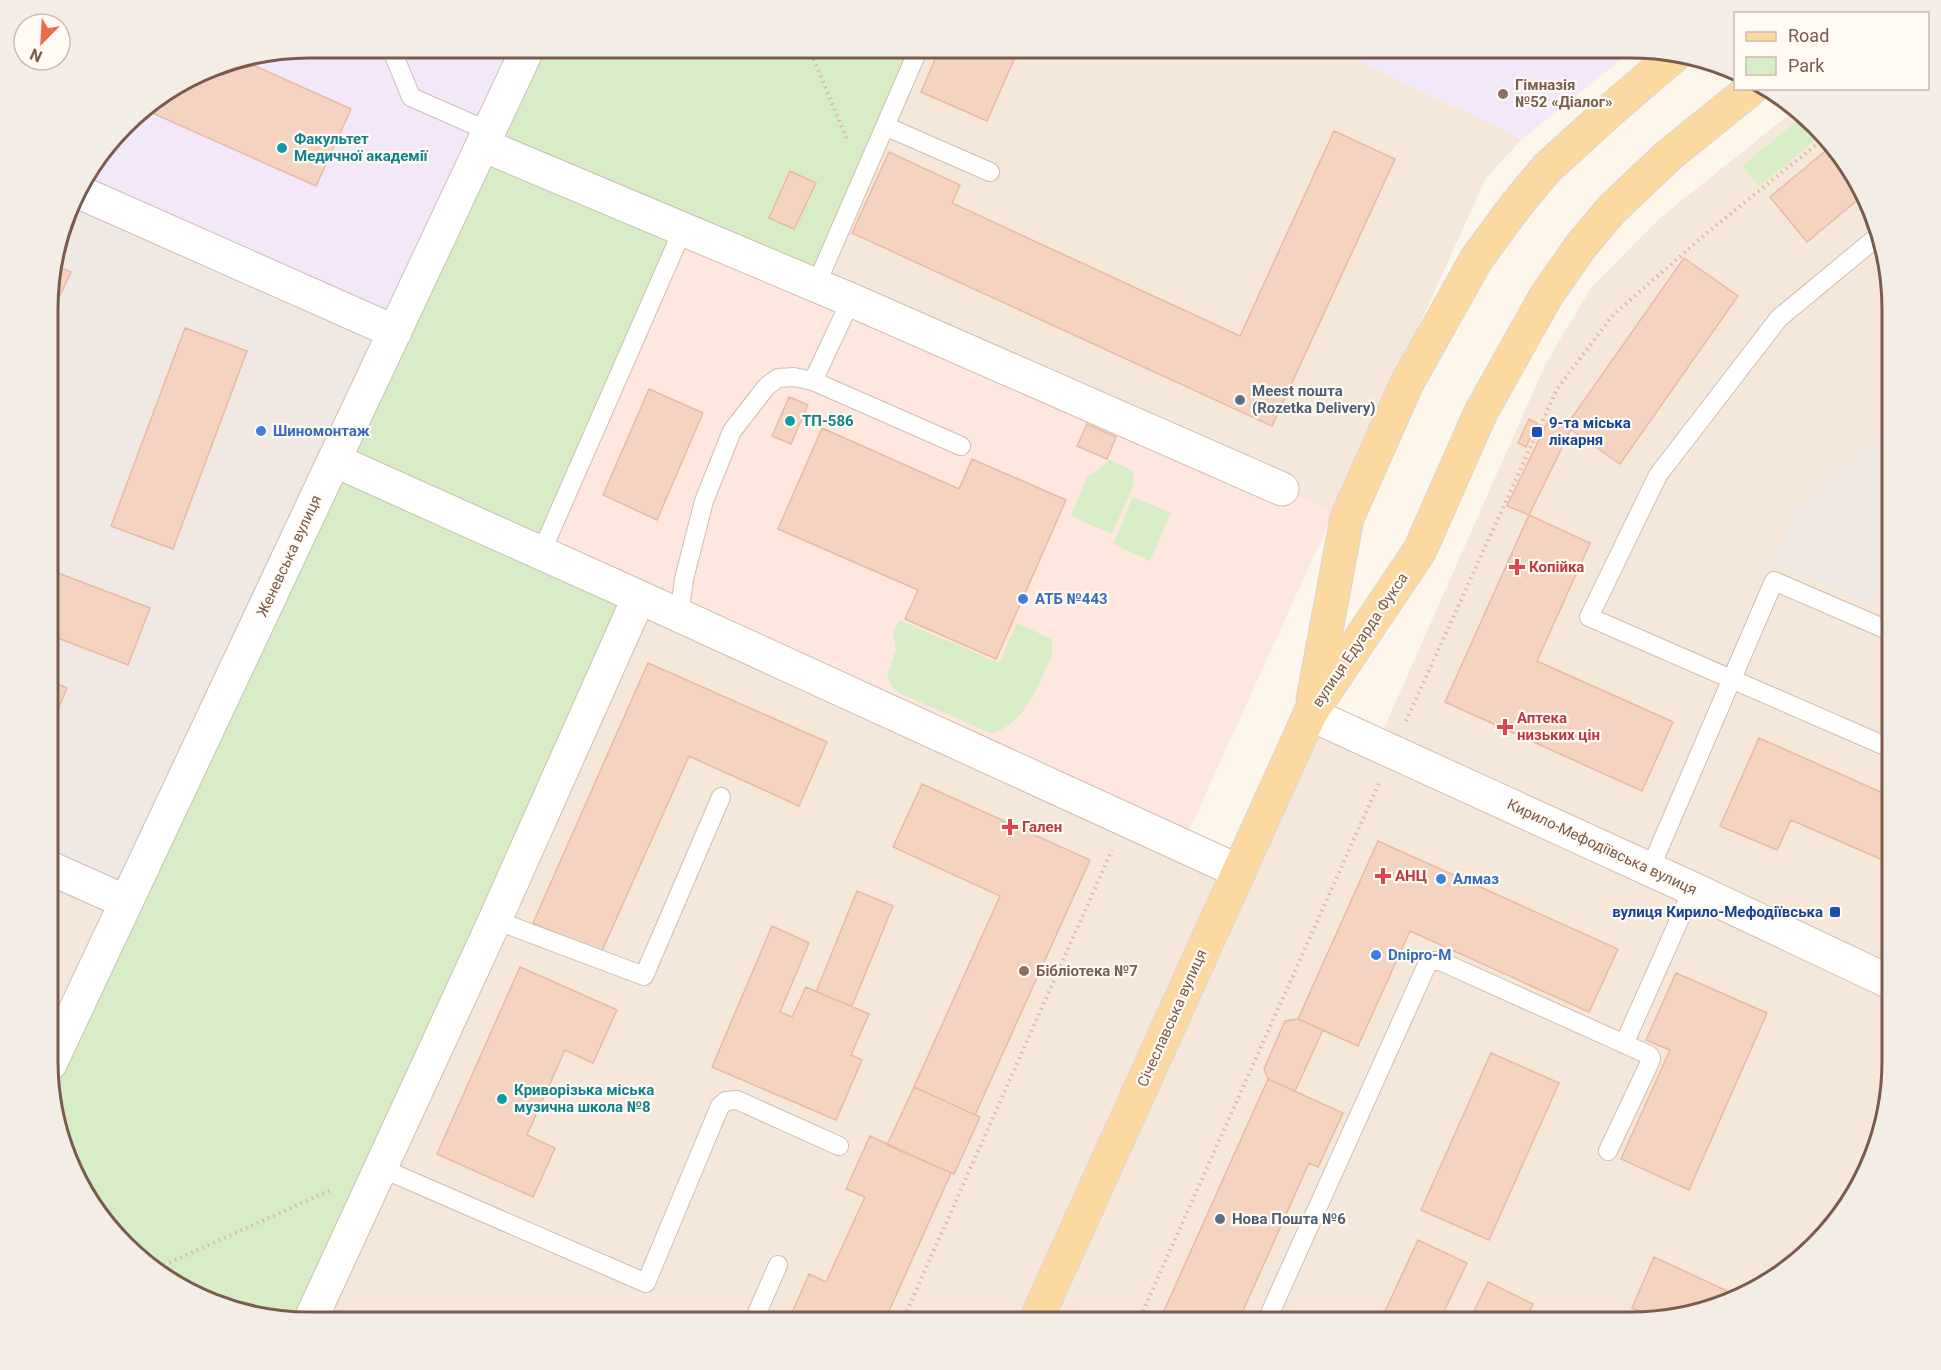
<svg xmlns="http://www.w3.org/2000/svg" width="1941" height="1370" viewBox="0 0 1941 1370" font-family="Roboto,sans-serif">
<rect width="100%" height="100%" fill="#fdf6eb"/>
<!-- residential -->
<path fill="#f5e7d9" d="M919 48H1332L1522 139 1486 178 1334 512 816 285Z
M1796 109 1866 193 1892 292V423L1793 514 1775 563 1892 614V1078L1879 1145 1839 1220 1748 1295 1632 1322 310 1321 639 597 1238 871 1310 714 1377 744 1547 361 1591 288 1660 218Z
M50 868 126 902 50 1064Z"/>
<!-- commercial -->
<path fill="#fee7de" d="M683 229 1334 512 1182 846 541 553Z"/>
<!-- industrial -->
<path fill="#efe8e3" d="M75 193 395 332 126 902 50 868V275Z
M1892 423V614L1775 563 1793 514Z"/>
<!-- education -->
<path fill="#f3e7fa" d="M309 48H528L395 332 77 191 137 113 210 68Z
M1332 48 1634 49 1522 139Z"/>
<!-- green -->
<path fill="#d7edc7" d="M528 48H919L816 285 683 229 541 552 639 597 310 1321H292L225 1308 150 1268 83 1192 50 1095V1064Z
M1803 116 1819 137 1759 186 1742 166Z
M1110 460 1133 471 1134 484 1112 534 1071 516 1087 477Z
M1133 497 1171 513 1150 561 1113 544Z
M899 620 999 663 1017 623 1051 639C1056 653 1049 662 1043 675 1033 698 1018 728 990 733L895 691 887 677 896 649 893 634Z"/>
<!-- building -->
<path fill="#f4d4c1" stroke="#e7baa1" stroke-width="1.5" d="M940 48H1019L987 121 921 92Z
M244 61 351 109 316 186 143 109 210 68Z
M1334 131 1395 159 1272 426 852 233 889 152 960 185 952 203 1240 336Z
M1829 148 1866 193 1807 242 1770 197Z
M790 171 816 183 794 229 769 218Z
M1684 258 1738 296 1620 464 1566 426Z
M54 264 71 272 50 316V275Z
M185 328 247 351 173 549 111 526Z
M649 389 703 413 657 520 603 495Z
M789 397 808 405 791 444 772 436Z
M1529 419 1537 423 1526 447 1518 443Z
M1549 419 1571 429 1529 515 1507 506Z
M1087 424 1116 437 1107 459 1077 446Z
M822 428 959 489 972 459 1066 500 996 659 905 619 918 590 778 529Z
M1529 515 1590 543 1537 661 1673 722 1642 791 1445 702Z
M50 570 150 608 128 665 50 635Z
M648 663 827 742 799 806 689 756 601 953 533 923Z
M50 681 67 688 50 728Z
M1759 738 1892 797V864L1791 820 1777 850 1720 826Z
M922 784 1090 860 975 1115 914 1087 1000 896 893 847Z
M1378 841 1618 949 1589 1012 1410 931 1358 1046 1298 1019Z
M857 891 893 906 852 1006 816 992Z
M772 926 809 943 780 1012 792 1017 806 987 869 1014 851 1055 862 1060 836 1120 712 1067Z
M520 967 617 1010 593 1063 565 1050 527 1135 555 1148 533 1197 437 1154Z
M1676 973 1767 1013 1689 1190 1621 1159 1670 1050 1646 1040Z
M1298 1019 1323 1030 1295 1091 1268 1079 1264 1069 1285 1021Z
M1491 1053 1559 1083 1489 1240 1421 1210Z
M1268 1079 1343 1113 1318 1167 1309 1163 1238 1322H1159Z
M914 1087 980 1117 954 1174 887 1145Z
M1888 1100 1879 1145 1839 1220 1832 1225Z
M870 1136 951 1173 884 1322H788L809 1274 826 1282 865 1197 846 1189Z
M1418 1240 1467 1263 1439 1322H1380Z
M1654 1257 1740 1297 1641 1320 1644 1313 1632 1308Z
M1488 1282 1533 1304 1524 1322H1469Z"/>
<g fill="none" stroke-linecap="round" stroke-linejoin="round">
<!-- lane casing -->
<g stroke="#d1bdaf" stroke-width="20">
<path id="lane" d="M391 48 411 97 488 131
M885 126 990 172
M1877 237 1779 318 1658 475 1589 617 1892 749
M816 285 919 48
M813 381 851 300
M541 553 683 229
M679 616 684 579 704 501 732 431 767 386 778 378 794 377 813 381 961 446
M1650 869 1774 581 1892 632
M495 920 644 976 721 797
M1624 1044 1693 889
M381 1168 646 1283 720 1106 726 1101 737 1100 839 1146
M753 1322 778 1265
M1266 1322 1426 967 1431 961H1440L1649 1055 1651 1058 1650 1062 1608 1151"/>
</g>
<!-- street casing -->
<g stroke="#d1bdaf" stroke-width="35">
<path id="street" d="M483 145 851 300 1282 489
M77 191 395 332
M334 460 639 597 1238 871
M50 868 126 902
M50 1064 528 48
M310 1321 495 920 639 597"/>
</g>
<!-- secondary casing -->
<g stroke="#d7bfae" stroke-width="35">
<path id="secondary" d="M1310 714 1693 889 1892 983"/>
</g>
<!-- primary casing -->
<g stroke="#dcd4d0" stroke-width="35">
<path id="primary" d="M1313 700 1347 518 1407 383 1477 258 1517 204 1547 168 1613 108 1676 54
M1035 1322 1310 714 1420 550 1481 412 1546 296 1581 246 1611 210 1669 155 1752 88"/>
</g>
<!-- path -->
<path stroke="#dab7a3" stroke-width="4" stroke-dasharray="1.5 4.5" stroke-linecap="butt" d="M809 48 848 142
M1406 721 1557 389 1613 315 1708 232 1822 140
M153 1270 333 1189
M902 1322 1112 850
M1138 1322 1379 783"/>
<!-- lane -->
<use href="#lane" stroke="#fff" stroke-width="18"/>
<!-- street -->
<use href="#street" stroke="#fff" stroke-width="33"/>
<!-- secondary -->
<use href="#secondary" stroke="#fff" stroke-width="33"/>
<!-- primary -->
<use href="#primary" stroke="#fdd9a2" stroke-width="33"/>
</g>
<!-- markers -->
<g fill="#8d6e63" stroke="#fffaf2" stroke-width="2">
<circle cx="1503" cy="94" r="6"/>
<circle cx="1024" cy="971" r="6"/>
</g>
<g fill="#0f9aa8" stroke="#fffaf2" stroke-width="2">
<circle cx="282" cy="148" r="6"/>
<circle cx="790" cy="421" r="6"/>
<circle cx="502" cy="1099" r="6"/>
</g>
<g fill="#5c6f8a" stroke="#fffaf2" stroke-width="2">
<circle cx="1240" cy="400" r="6"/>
<circle cx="1220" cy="1219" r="6"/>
</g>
<g fill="#3f7fe0" stroke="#fffaf2" stroke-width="2">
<circle cx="261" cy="431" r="6"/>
<circle cx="1023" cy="599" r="6"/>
<circle cx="1441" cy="879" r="6"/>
<circle cx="1376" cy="955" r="6"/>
</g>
<g fill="#1a4fb4" stroke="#fffaf2" stroke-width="2">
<rect x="1531" y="426" width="12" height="12" rx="3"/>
<rect x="1829" y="906" width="12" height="12" rx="3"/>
</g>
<g fill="#e0444e" stroke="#fffaf2" stroke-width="2">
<path d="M1514 558h6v6h6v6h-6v6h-6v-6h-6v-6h6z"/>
<path d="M1502 718h6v6h6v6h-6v6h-6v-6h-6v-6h6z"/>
<path d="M1007 818h6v6h6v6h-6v6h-6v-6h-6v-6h6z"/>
<path d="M1380 867h6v6h6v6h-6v6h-6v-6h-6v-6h6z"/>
</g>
<g text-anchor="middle" stroke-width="4.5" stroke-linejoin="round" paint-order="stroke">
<!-- education labels -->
<g font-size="15" font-weight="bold" fill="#785e54" stroke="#fffaf2" text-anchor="start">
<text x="1515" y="90">Гімназія<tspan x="1515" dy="17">№52 «Діалог»</tspan></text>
<text x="1036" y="976">Бібліотека №7</text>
</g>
<!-- culture labels -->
<g font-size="15" font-weight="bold" fill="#0d838f" stroke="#fffaf2" text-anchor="start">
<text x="294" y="144">Факультет<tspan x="294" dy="17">Медичної академії</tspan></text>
<text x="802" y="426">ТП-586</text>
<text x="514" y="1095">Криворізька міська<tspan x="514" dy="17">музична школа №8</tspan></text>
</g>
<!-- service labels -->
<g font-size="15" font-weight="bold" fill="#4e5e75" stroke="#fffaf2" text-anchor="start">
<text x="1252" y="396">Meest пошта<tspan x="1252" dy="17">(Rozetka Delivery)</tspan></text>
<text x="1232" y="1224">Нова Пошта №6</text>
</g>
<!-- transit labels -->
<g font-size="15" font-weight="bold" fill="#164399" stroke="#fffaf2" text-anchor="start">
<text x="1549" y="428">9-та міська<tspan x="1549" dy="17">лікарня</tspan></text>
<text x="1823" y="917" text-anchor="end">вулиця Кирило-Мефодіївська</text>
</g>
<!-- shop labels -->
<g font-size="15" font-weight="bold" fill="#366cbe" stroke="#fffaf2" text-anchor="start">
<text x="273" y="436">Шиномонтаж</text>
<text x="1035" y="604">АТБ №443</text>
<text x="1453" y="884">Алмаз</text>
<text x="1388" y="960">Dnipro-M</text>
</g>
<!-- street labels -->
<g font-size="15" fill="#7a5b4c" stroke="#fffaf2">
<text transform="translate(289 556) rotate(-65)" y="5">Женевська вулиця</text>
<text transform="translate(1360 640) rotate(-56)" y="5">вулиця Едуарда Фукса</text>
<text transform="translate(1602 847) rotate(25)" y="5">Кирило-Мефодіївська вулиця</text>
<text transform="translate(1172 1018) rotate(-66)" y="5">Січеславська вулиця</text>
</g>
<!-- health labels -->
<g font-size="15" font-weight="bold" fill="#be3a42" stroke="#fffaf2" text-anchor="start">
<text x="1529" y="572">Копійка</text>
<text x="1517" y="723">Аптека<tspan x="1517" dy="17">низьких цін</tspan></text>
<text x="1022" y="832">Гален</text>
<text x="1395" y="881">АНЦ</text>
</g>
</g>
<!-- crop -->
<path d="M0 0H1941V1370H0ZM309 58H1631A251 251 0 0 1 1882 309V1061A251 251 0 0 1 1631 1312H309A251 251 0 0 1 58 1061V309A251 251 0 0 1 309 58Z" fill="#f4ede5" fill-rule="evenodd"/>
<path fill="none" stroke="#7a5b4c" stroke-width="3" d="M309 58H1631A251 251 0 0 1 1882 309V1061A251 251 0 0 1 1631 1312H309A251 251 0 0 1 58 1061V309A251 251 0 0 1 309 58Z"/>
<!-- legend -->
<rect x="1734" y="12" width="195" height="78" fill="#fffaf2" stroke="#cabab0" stroke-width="1.5"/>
<rect x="1746" y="32" width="30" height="9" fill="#fdd9a2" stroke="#cabab0" stroke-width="1.5"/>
<text x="1788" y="42" font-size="18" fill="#7a5b4c">Road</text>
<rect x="1746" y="57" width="30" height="18" fill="#d7edc7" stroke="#cabab0" stroke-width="1.5"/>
<text x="1788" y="72" font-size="18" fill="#7a5b4c">Park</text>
<!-- north arrow -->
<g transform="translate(42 42) rotate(204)"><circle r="28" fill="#fffaf2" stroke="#cabab0" stroke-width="1.5"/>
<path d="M0-4.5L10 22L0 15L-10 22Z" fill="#ea6c4d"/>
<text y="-9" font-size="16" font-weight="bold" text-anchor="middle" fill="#7a5b4c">N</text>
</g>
</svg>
